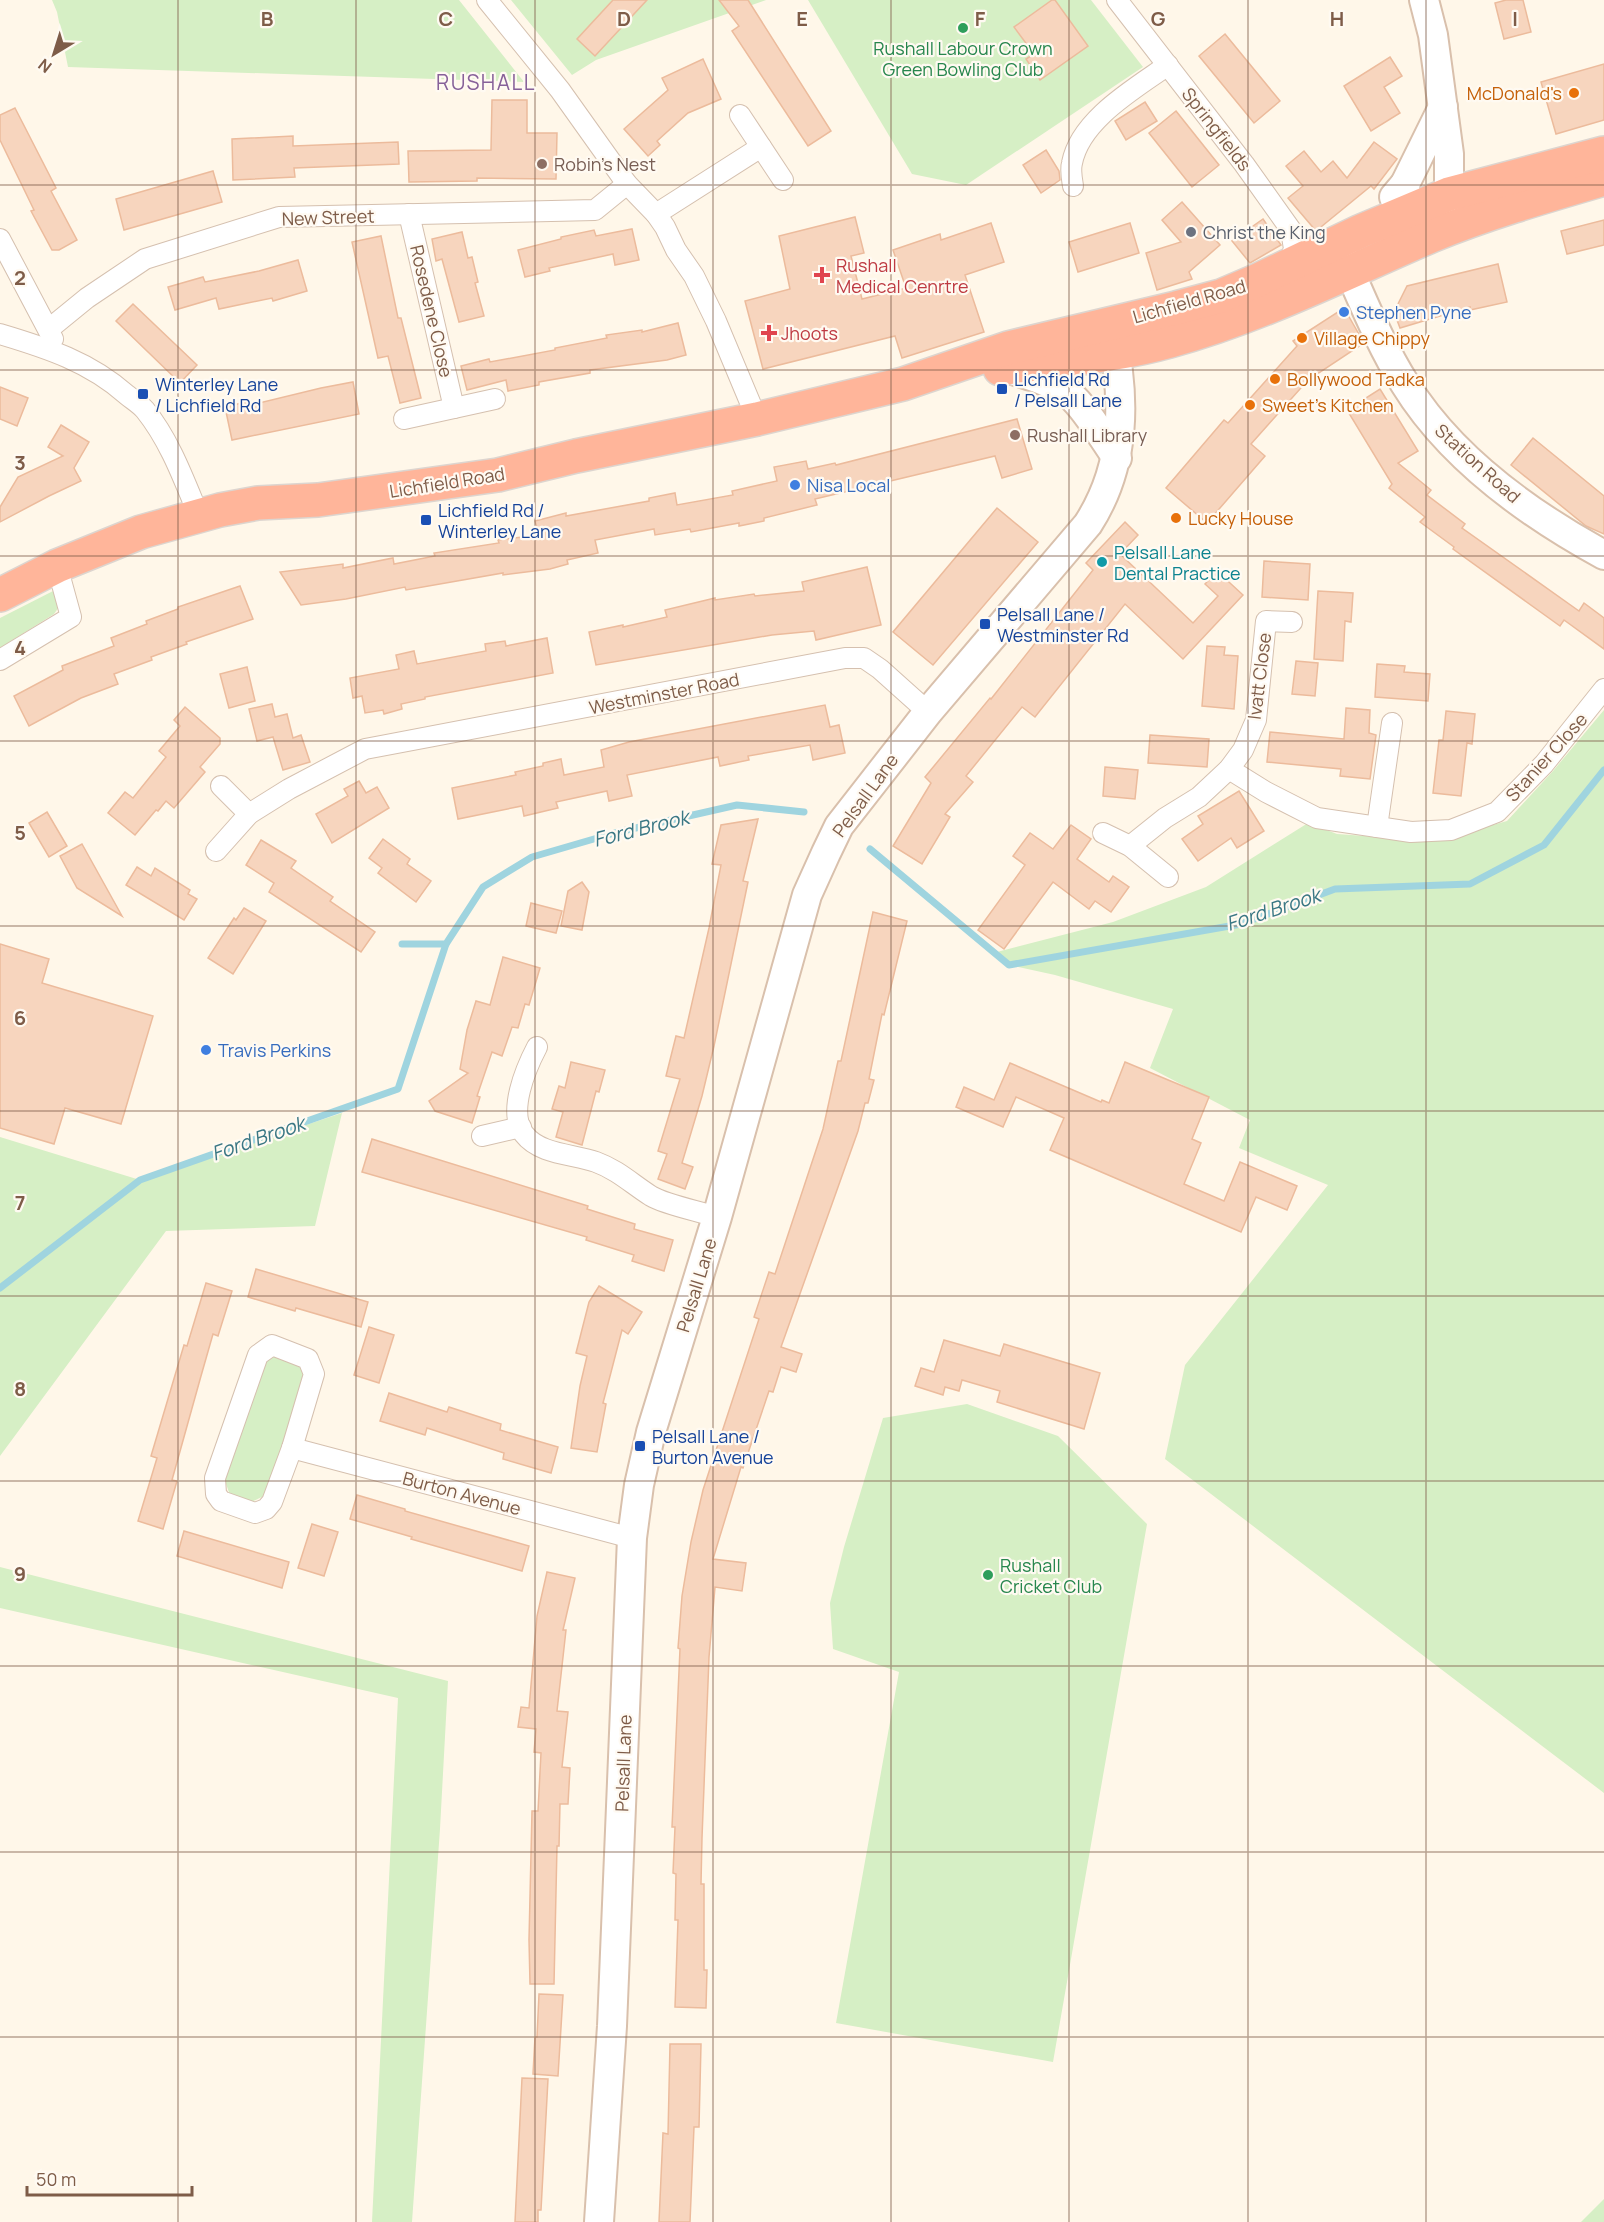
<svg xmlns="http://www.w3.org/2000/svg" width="1604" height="2222" font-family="Manrope,sans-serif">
  <rect width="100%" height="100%" fill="#fff7e9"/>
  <g fill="#d6efc5">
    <path d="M52,0h407l65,82 -456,-15 -11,-55z"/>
    <path d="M511,0h255l-170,60 -24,15z"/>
    <path d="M808,0h283l52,67 -177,118 -54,-11z"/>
    <path d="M59,588l4,13 -9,13 -54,34v-30z"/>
    <path d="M1604,710v1083l-439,-334 20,-94 143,-180 -89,-37 11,-28 -100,-52 23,-59 -118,-34 -46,-10 -12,-13 116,-30 93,-35 102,-64 29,11 98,7 72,-20 46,-50z"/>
    <path d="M342,1113l-27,113 -149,5 -166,225v-319l140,43z"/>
    <path d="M273,1353l29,13 1,9 -35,119 -19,9 -19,-8 -5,-14 40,-123z"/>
    <path d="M967,1404l91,32 89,88 -94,538 -217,-39 63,-351 -66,-23 -3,-46 14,-56 39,-129z"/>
    <path d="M0,1567l448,114 -8,148 -28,393h-40l26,-524 -398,-90z"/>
    <path d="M1604,2199v23h-23z"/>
  </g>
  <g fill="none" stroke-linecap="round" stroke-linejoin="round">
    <g stroke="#9fd4df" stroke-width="7">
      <path d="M870,849l139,116 232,-41 94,-35 135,-5 74,-39 60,-75"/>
      <path d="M402,944h44l37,-57 49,-30 86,-25 119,-27 67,7"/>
      <path d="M0,1288l140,-108 258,-91 48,-145"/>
    </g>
  </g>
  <g fill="#f7d5be" stroke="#ecbb9c" stroke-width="1.5">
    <path d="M613,0h34l-52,56 -18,-17z"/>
    <path d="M719,0h29l83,131 -23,15 -76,-115 7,-5z"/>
    <path d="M1052,0h3l33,46 -48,34 -14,-21 8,-5 -20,-27z"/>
    <path d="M1506,0h17l8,32 -27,7 -9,-36z"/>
    <path d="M1225,34l55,67 -26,22 -55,-67z"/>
    <path d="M1390,57l12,19 -18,11 16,26 -29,18 -27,-45z"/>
    <path d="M703,59l18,40 -33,14 -31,28 3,4 -12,11 -24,-27 44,-39 -6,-12z"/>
    <path d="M1604,64v56l-48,14 -15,-52z"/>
    <path d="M492,100h35v33h30l-1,46 -79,-1v3l-68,1 -1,-31 83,-1z"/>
    <path d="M1145,102l12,19 -31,19 -11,-19z"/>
    <path d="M15,108l41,80 -5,3 26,49 -18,10h-7l-21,-39 3,-1 -34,-70v-25z"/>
    <path d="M1176,111l43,54 -27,22 -43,-54z"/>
    <path d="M293,136v10l105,-4 1,22 -105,4 1,9 -62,3 -1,-41z"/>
    <path d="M1374,142l23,17 -23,30 -3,-3 -55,45 -28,-33 15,-12 -17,-20 18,-15 17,21 12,-11 14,17z"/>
    <path d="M1046,150l13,21 1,9 -19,13 -18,-28z"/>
    <path d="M213,171l9,31 -98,28 -8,-31z"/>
    <path d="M1182,202l38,43 -31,27 3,7 -35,11 -11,-37 35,-11 -19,-22z"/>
    <path d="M855,217l9,36 -13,3 11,43 44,-11 -13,-38 47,-16 1,6 50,-17 13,39 -39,13 19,57 -82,26 -7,-22 -132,33 -18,-68 45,-12 -11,-53z"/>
    <path d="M1263,219l18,26 -31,18 -18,-22z"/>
    <path d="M1604,220v25l-37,9 -6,-23z"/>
    <path d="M1130,223l9,30 -61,19 -9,-30z"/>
    <path d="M632,229l7,31 -24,5 -2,-11 -64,14 1,3 -25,6 -7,-27 43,-11v-2l33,-7 2,6z"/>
    <path d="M462,232l6,26 4,-1 6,25 -3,1 9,33 -25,6 -17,-63 -6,2 -4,-22z"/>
    <path d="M381,236l17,82h3l20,80 -21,5 -12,-47 -10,2 -26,-116z"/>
    <path d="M298,260l9,31 -34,10 -1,-3 -53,11 -3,-11 -41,12 -7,-23 35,-10 2,5 54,-11z"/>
    <path d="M1498,264l9,38 -37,8v-3l-70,21 -6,-16 13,-26z"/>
    <path d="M133,304l64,61 -17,18 -64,-62z"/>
    <path d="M1344,308l20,35 -56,37 -57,64 14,12 -58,67 -41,-35 58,-68 4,3 69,-77 -4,-5z"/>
    <path d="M678,323l8,32 -19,5 -77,10v3l-51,9v3l-31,6 -2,-11 -39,10 -6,-24 28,-7 1,3 65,-12v-2l52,-10 -1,-3 36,-5v2z"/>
    <path d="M353,382l6,32 -127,26 -7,-33 21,-5 1,4 74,-18z"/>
    <path d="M0,387l28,11 -11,28 -17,-7z"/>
    <path d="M1380,389l38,62 -20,12 33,27 -4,5 38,29 -3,4 117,83 5,-8 20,15v31l-40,-29 -4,6 -107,-77 1,-2 -34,-25 5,-5 -36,-29 3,-4 -45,-74z"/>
    <path d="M1017,419l15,50 -30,9 -7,-22 -180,43 2,6 -53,13v3l-25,5v-3l-48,9 -1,-3 -35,6 -1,-6 -59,11 3,13 -31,7 1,4 -18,5 -47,6v-2l-97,17 -1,-3 -59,12 -45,6 -21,-33 63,-8v4l50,-10 1,6 41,-8 -1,-3 65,-10 -1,-3 41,-5 -4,-14 31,-8v3l83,-15v-3l26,-5 2,12 56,-10 -1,-4 45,-10 -3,-14 32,-6 2,8 27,-6 1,2z"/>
    <path d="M61,425l28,17 -15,26 7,13 -32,15 -49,26v-15l18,-30 45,-21 -15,-9z"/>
    <path d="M1533,438l71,58v38l-18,-8 -75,-61z"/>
    <path d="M997,508l41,34 -105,123 -40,-33z"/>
    <path d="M1125,522l13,13 -18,19 73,69 25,-27 -13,-12 12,-13 26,24 -60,64 -58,-55 -90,113 -13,-10 -56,69 7,6 -28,32 5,3 -28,47 -29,-18 38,-63 -6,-6 65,-79 1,1 102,-129 -7,-7z"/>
    <path d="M1264,561l46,3 -2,36 -46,-3z"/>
    <path d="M867,567l14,58 -65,15 -2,-9 -42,4 -176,30 -7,-33 34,-7v2l44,-10 -2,-7 50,-12v2l39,-6 1,2 49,-5 -2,-9z"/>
    <path d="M240,586l13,33 -67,23 1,2 -36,13 1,3 -38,14 4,10 -37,14 -52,28 -15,-30 49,-26 -1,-4 52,-20 -3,-8 36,-14 -1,-3 32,-12v-2z"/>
    <path d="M1318,591l35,2 -2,29 -6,-1 -2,40 -29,-2z"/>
    <path d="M547,638l6,35 -128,24v2l-24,5 1,5 -18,5 -1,-4 -18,3 -3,-17 -9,2 -3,-20 49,-9 -3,-14 18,-4 3,13 69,-13 -1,-7 20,-3 1,5z"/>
    <path d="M1207,646l18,1 -1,8 14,1 -4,53 -32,-3z"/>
    <path d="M1296,661l22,2 -3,33 -23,-2z"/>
    <path d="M1377,664l28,2 -1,6 26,2 -2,27 -53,-4z"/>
    <path d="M247,667l8,34 -26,7 -9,-34z"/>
    <path d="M272,704l3,13 12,-3 6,24 8,-3 9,27 -27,8 -10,-33 -16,4 -8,-32z"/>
    <path d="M825,705l5,22 9,-2 6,28 -32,7 -3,-15 -62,11 1,4 -29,6 -2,-9 -91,18 5,21 -23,5 -2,-10 -51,11 2,6 -34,8 -2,-10 -64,13 -6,-31 64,-13 -1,-3 28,-6v-3l18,-4 3,16 40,-8 -3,-17 28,-8z"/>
    <path d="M185,707l35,31v6l-20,23 5,5 -31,36 -8,-7 -8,10 -2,-1 -21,25 -27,-22 17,-21 8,6 33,-41 -7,-6 21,-25 -6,-6z"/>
    <path d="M1346,708l24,2 -1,23 7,2 -6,44 -30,-3 1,-7 -74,-7 3,-30 74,7z"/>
    <path d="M1446,711l29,3 -3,30 -5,-1 -6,53 -28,-3 6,-53h4z"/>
    <path d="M1150,735l59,4 -2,28 -59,-4z"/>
    <path d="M1105,767l33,3 -3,29 -32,-3z"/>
    <path d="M359,781l7,12 11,-6 12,21 -57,35 -16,-29 32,-18 -4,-7z"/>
    <path d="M1239,791l25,40 -27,17 -6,-10 -33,23 -16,-22 21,-15 -5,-8z"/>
    <path d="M47,812l20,34 -18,11 -20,-34z"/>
    <path d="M758,819l-15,62 5,1 -34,164 -12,50 -20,67 11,4 -8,22 -27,-10 9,-25 -9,-3 22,-72 -14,-3 10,-40 8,2 25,-110 12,-63 -9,-1 9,-39z"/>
    <path d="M1071,825l20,14 -14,20 32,23 4,-6 16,11 -18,25 -16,-11 -6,8 -36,-27 -49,67 -26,-19 47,-65 -12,-9 17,-23 23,16z"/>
    <path d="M383,839l27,20 -3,5 24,17 -15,21 -38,-29 4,-5 -13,-10z"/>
    <path d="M261,840l35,21 -5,7 42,29 -3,4 45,31 -14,20 -92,-60 5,-9 -28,-18z"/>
    <path d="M82,844l40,72 -45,-28 -17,-32z"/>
    <path d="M137,867l14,9 4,-8 35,22 -2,4 9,5 -13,21 -58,-35z"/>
    <path d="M582,882l7,10 -7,38 -21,-4 7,-35z"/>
    <path d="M531,903l31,8 -6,22 -30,-7z"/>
    <path d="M244,908l22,13 -33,53 -25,-16 26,-40 2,2z"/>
    <path d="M873,912l34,9 -23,94 -2,-1 -13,65 5,1 -6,23h-3l-7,28 -77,216 21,7 -6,18 -15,-5 -8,25 -4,-1 -26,77 -2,-1 -28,92 33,4 -4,28 -27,-4 -6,70 -7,181 -1,46h3v86h3l-1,38 -31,-1 3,-87h-3l1,-46 -3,-1 2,-46h-3l8,-178 -2,-1 4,-52 9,-54 12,-52 56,-171 -5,-2 15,-45 6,2 48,-145 15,-68h3z"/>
    <path d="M0,944l49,15 -7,24 111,33 -32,108 -56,-16 -11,36 -54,-16z"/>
    <path d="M503,957l37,11 -11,37 -4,-1 -7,24 -6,-1 -10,29 -10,-4 -15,44 3,1 -8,26 -37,-12 -6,-10 39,-28 -8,-4 7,-39 9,-29 14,4z"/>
    <path d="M571,1062l34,8 -6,22 -3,-1 -14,54 -26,-8 7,-25 -11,-3 7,-23 6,2z"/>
    <path d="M1125,1062l84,35 -17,42 9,4 -17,41 40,17 16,-39 57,24 -10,24 -31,-13 -15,35 -191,-82 14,-32 -48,-21 -13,30 -47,-20 8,-20 30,13 16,-37 91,39 1,-2 7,3z"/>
    <path d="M372,1139l216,67 -1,3 48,15 -1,5 39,11 -9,31 -32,-10 2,-6 -48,-15 1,-3 -225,-65z"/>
    <path d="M256,1269l112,33 -7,25 -65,-19 -1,3 -47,-14z"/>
    <path d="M206,1283l26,8 -14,45 -5,-2 -12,42 -29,104 5,1 -14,48 -25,-8 19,-63 -6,-2 33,-111 3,1z"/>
    <path d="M599,1286l43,26 -14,22 -6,-4 -19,73 3,1 -9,48 -26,-4 9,-62 7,-30 -11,-3 13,-51z"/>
    <path d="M369,1327l25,8 -15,48 -25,-8z"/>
    <path d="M944,1340l56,16 4,-12 96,29 -16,56 -87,-27 3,-11 -38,-11 -3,11 -14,-4 -2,8 -28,-9 6,-18 13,4z"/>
    <path d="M389,1393l58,19 2,-5 52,17 -1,6 58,17 -7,26 -48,-14 1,-6 -77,-25 -2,7 -45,-14z"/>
    <path d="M357,1495l48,14v2l124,35 -7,25 -111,-32 1,-2 -62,-18z"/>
    <path d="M312,1524l26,8 -14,44 -26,-8z"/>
    <path d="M184,1531l105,31 -7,26 -105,-32z"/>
    <path d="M547,1572l28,6 -12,52h3l-9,81 11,1 -6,55 8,1 -2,36h-8l-1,42h-2l-3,138h-24l-1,-44 3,-129h6l3,-58 -7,-1 2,-23 -18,-2 3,-20 8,1 8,-92z"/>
    <path d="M539,1994l24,1 -5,81 -25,-2 2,-37h2z"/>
    <path d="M670,2044h31l-2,83h-5l-4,95h-31l4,-89 5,1z"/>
    <path d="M522,2078l26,1 -7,131h-3v12h-23z"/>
  </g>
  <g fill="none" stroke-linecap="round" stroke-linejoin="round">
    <defs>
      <g id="street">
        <path d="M487,0l73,90 67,94 29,30 9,13 11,23 18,26 22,45 41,98"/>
        <path d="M1117,0l127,164 47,66 3,19 -7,18"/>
        <path d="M740,115l43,65"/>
        <path d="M1073,186c-1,-7 -3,-16 -1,-23 8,-43 62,-74 96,-98"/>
        <path d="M409,214l45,194"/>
        <path d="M656,214l105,-67"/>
        <path d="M0,239l53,100"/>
        <path d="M49,329l38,-31 58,-39 134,-42 316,-7 32,-26"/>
        <path d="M0,334c47,14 90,28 127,61 6,5 13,9 18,15 25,31 39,70 54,106"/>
        <path d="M404,419l91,-20"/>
        <path d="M0,660l71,-43 -14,-51"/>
        <path d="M1229,769l37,23 51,26 94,14 40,-2 46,-18 47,-48 60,-75"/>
        <path d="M221,786l28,28"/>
        <path d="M1377,827l15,-104"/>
        <path d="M1103,833l27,13 38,31"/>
        <path d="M1130,846l35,-28 34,-21 30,-28 14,-19 13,-30 10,-99 26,1"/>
        <path d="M216,851l33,-37 40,-25 76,-40 16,-3 464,-88h19l16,11 48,43"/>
        <path d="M537,1047c-11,21 -30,65 -13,87 16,21 50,20 72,28 22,8 36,22 55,34 15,9 48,15 66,21"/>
        <path d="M482,1136l39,-9"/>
        <path d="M272,1345l36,14 6,15 -22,74 -20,54 -6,7 -11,4 -34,-12 -5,-7 -1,-16 43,-123z"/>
        <path d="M292,1448l340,90"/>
      </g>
      <g id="secondary">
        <path d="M1405,184c0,28 6,36 28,52l16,-42v-40l-16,-119 -9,-35"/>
        <path d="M1394,197l11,-13 38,-77"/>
        <path d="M1341,252c20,44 38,91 64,132 45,73 124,130 199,171"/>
        <path d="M1006,368c22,7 45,13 64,27 15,12 35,46 47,63"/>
        <path d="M599,2222l13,-196 20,-488 7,-53 12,-53 66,-215 90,-322 19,-42 13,-27 89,-114 160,-188c38,-59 38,-126 23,-193"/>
      </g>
      <g id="highway">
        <path d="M1000,369c58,-9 113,-12 170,-28 91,-25 175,-68 261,-105 56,-23 115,-40 173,-57"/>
        <path d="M0,595l57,-29 84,-34 79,-22 38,-7 60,-3 180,-25 78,-19 181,-37 146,-35 105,-36 168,-40 45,-12 35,-15 105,-50 88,-37 155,-41"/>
      </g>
    </defs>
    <use href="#street" stroke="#d5c0af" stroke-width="22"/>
    <use href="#secondary" stroke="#d9c0ac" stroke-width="32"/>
    <use href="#highway" stroke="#ddd5cf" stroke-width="36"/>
    <use href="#street" stroke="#fff" stroke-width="20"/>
    <use href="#secondary" stroke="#fff" stroke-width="28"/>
    <use href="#highway" stroke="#ffb59a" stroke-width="33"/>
  </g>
  <path fill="none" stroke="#7e5c48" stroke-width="1.5" stroke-opacity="0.55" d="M178,0v2222M356,0v2222M535,0v2222M713,0v2222M891,0v2222M1069,0v2222M1248,0v2222M1426,0v2222M0,185h1604M0,370h1604M0,556h1604M0,741h1604M0,926h1604M0,1111h1604M0,1296h1604M0,1481h1604M0,1666h1604M0,1852h1604M0,2037h1604"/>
  <g fill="#2e9e5b" stroke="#fffaf2" stroke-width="2">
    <circle cx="963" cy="28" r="6"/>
    <circle cx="988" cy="1575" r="6"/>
  </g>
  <g fill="#e8710a" stroke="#fffaf2" stroke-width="2">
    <circle cx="1574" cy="93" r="6"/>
    <circle cx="1302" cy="338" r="6"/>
    <circle cx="1275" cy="379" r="6"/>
    <circle cx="1250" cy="405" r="6"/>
    <circle cx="1176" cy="518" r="6"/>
  </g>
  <g fill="#8d6e63" stroke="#fffaf2" stroke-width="2">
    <circle cx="542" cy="164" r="6"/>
    <circle cx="1015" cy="435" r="6"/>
  </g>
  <circle fill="#6b7280" stroke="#fffaf2" stroke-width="2" cx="1191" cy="232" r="6"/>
  <g fill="#e0444e" stroke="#fffaf2" stroke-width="2">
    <path d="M819 266h6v6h6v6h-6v6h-6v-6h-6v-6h6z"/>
    <path d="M766 324h6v6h6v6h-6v6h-6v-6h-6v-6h6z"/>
  </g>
  <g fill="#3f7fe0" stroke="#fffaf2" stroke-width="2">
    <circle cx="1344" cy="312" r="6"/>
    <circle cx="795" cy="485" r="6"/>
    <circle cx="206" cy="1050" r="6"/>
  </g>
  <g fill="#1a4fb4" stroke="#fffaf2" stroke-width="2">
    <rect x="996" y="383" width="12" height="12" rx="3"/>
    <rect x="137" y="388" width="12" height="12" rx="3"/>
    <rect x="420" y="514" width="12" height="12" rx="3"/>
    <rect x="979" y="618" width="12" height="12" rx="3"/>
    <rect x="634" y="1440" width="12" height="12" rx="3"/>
  </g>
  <circle fill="#0f9aa8" stroke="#fffaf2" stroke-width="2" cx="1102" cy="562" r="6"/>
  <g text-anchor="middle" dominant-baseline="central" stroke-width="4.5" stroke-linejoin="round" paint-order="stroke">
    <g font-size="18" fill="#27864d" stroke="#fffaf2">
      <text x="963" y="48">Rushall Labour Crown<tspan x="963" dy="21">Green Bowling Club</tspan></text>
      <text x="1000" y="1565" text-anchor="start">Rushall<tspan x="1000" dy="21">Cricket Club</tspan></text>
    </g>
    <g font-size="18" fill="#c56008" stroke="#fffaf2" text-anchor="start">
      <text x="1562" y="93" text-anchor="end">McDonald's</text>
      <text x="1314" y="338">Village Chippy</text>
      <text x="1287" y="379">Bollywood Tadka</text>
      <text x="1262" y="405">Sweet's Kitchen</text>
      <text x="1188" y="518">Lucky House</text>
    </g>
    <g font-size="18" fill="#7e5c48" stroke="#fffaf2">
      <text transform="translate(1217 129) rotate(52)">Springfields</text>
      <text transform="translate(328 217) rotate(-2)">New Street</text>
      <text transform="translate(1189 301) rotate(-16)">Lichfield Road</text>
      <text transform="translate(432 311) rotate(77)">Rosedene Close</text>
      <text transform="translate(1478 463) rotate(42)">Station Road</text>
      <text transform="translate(447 482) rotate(-9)">Lichfield Road</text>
      <text transform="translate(1259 676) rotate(-83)">Ivatt Close</text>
      <text transform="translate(664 693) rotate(-11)">Westminster Road</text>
      <text transform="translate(1546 757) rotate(-48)">Stanier Close</text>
      <text transform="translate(865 795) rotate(-54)">Pelsall Lane</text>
      <text transform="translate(696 1285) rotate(-73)">Pelsall Lane</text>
      <text transform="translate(462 1493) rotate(15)">Burton Avenue</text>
      <text transform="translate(623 1763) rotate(-88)">Pelsall Lane</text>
    </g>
    <g font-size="18" fill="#785e54" stroke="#fffaf2" text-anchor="start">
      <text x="554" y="164">Robin's Nest</text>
      <text x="1027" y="435">Rushall Library</text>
    </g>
    <g font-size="18" fill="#5b616d" stroke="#fffaf2" text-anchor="start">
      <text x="1203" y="232">Christ the King</text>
    </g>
    <g font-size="18" fill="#be3a42" stroke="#fffaf2" text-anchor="start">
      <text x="836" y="265">Rushall<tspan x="836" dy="21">Medical Cenrtre</tspan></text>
      <text x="781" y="333">Jhoots</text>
    </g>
    <g font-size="18" fill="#366cbe" stroke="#fffaf2" text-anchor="start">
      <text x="1356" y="312">Stephen Pyne</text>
      <text x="807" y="485">Nisa Local</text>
      <text x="218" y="1050">Travis Perkins</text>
    </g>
    <g font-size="18" fill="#164399" stroke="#fffaf2" text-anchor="start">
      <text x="1014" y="379">Lichfield Rd<tspan x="1014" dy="21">/ Pelsall Lane</tspan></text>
      <text x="155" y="384">Winterley Lane<tspan x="155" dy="21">/ Lichfield Rd</tspan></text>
      <text x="438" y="510">Lichfield Rd /<tspan x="438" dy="21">Winterley Lane</tspan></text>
      <text x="997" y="614">Pelsall Lane /<tspan x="997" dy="21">Westminster Rd</tspan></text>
      <text x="652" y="1436">Pelsall Lane /<tspan x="652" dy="21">Burton Avenue</tspan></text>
    </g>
    <g font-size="18" fill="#0d838f" stroke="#fffaf2" text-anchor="start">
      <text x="1114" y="552">Pelsall Lane<tspan x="1114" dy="21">Dental Practice</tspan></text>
    </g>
    <g font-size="20" font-style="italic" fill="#3a7784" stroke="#fffaf2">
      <text transform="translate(641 828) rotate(-14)">Ford Brook</text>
      <text transform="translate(1273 909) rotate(-18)">Ford Brook</text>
      <text transform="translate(258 1138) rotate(-19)">Ford Brook</text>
    </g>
    <g font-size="21" letter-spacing="1.5" fill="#876199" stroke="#fffaf2">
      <text x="486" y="82">RUSHALL</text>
    </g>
  </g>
  <g font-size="20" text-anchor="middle" font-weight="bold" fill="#7e5c48" stroke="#fffaf2" stroke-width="4.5" stroke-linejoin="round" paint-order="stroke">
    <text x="267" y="26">B</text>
    <text x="446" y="26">C</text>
    <text x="624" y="26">D</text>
    <text x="802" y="26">E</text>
    <text x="980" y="26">F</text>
    <text x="1158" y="26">G</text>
    <text x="1337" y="26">H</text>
    <text x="1515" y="26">I</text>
    <text x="20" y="285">2</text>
    <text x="20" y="470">3</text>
    <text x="20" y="655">4</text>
    <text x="20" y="840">5</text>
    <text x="20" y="1025">6</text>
    <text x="20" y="1210">7</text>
    <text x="20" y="1396">8</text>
    <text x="20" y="1581">9</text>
  </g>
  <g transform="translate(54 54) rotate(218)" stroke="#fffaf2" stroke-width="4.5" paint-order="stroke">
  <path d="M0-4.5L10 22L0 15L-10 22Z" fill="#7e5c48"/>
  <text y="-9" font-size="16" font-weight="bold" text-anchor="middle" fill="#7e5c48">N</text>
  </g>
  <path d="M27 2186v9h165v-9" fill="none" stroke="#7e5c48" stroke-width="3"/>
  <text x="36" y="2186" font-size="18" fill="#7e5c48" stroke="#fffaf2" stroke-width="4.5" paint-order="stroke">50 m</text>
</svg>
